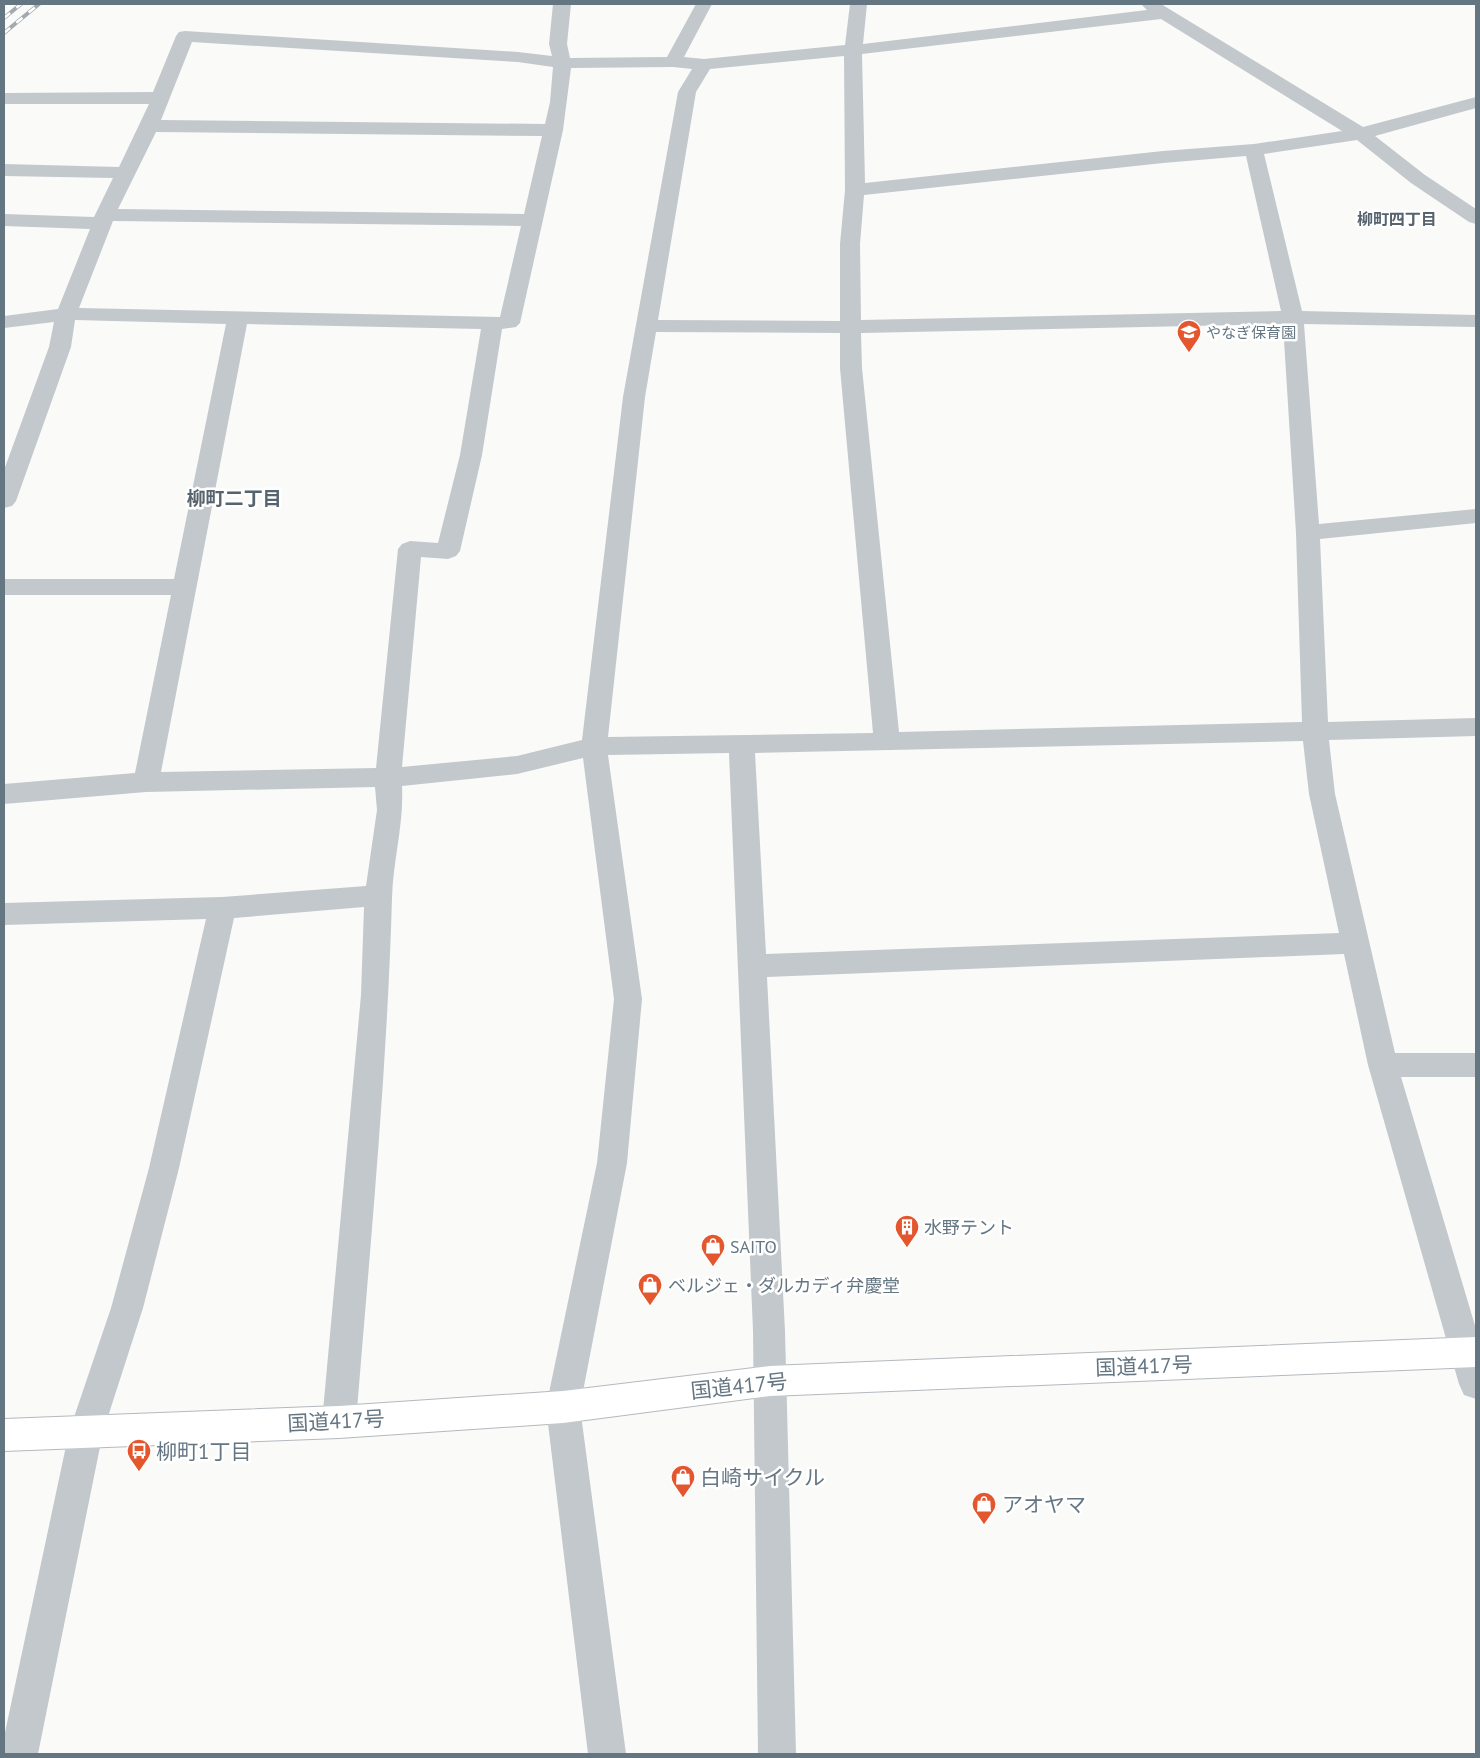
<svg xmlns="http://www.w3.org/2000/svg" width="1480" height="1758" font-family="'PT Sans','Noto Sans JP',sans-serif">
  <rect width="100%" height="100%" fill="#fafaf8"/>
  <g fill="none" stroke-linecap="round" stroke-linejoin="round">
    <defs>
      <path id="highway" d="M1476,1337v30l-706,29 -207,27 -224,15 -335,13v-32l335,-13 224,-15 207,-25z"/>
    </defs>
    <use href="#highway" stroke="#b4b9bd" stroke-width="2"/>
    <path fill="#c3c8cc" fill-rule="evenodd" d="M553,4h18l-4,40 3,14 97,-1 29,-53h16l-28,53 20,2 141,-14 5,-41h17l-4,40 284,-34 -6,-6h20l202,123 113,-30v11l-101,28 50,39 51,34v15l-7,-2 -58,-39 -54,-43 -93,14 38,157 174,4v12l-172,-3 15,200 157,-15v14l-156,16 8,183 148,-4v18l-147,4 6,54 60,259h81v24h-75l75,252v70l-12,-4 -5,-11 -91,-319 -24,-111 -577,23 18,354 11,423h-38l-5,-423 -24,-578 -121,2 34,244 -15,164 -47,244 46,347h-38l-42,-347 51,-244 17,-164 -31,-241 -66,16 -115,12c2,38 -9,74 -10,112 -5,175 -22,350 -36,524l-5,11 -12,5 -12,-5 -5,-11 39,-427 3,-88 -130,11 -55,250 -36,140 -40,124 -65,322h-34v-17l65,-305 42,-124 38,-140 57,-249 -202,6v-22l218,-6 144,-11 11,-76 -2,-23 -229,5 -142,12v-20l131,-11 36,-178h-167v-16h170l52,-255 -151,-4 -4,27 -55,154 -4,5 -8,2v-38l45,-123 5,-25 -50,6v-12l54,-7 32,-80 -86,-3v-12l90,3 19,-39 -109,-2v-12l115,3 30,-63h-145v-11l149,-1 23,-56 3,-4 6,-1 333,21 34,4 -3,-12zM1161,19l181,112 -88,13 -91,7 -298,32 -3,-129zM192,42l326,20 35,5 -3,35 -5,22 -384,-4zM844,56l1,134 -5,54v77l-182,-1 38,-228 14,-23zM673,67l19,2 -14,23 -55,305 -41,343 -65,16 -115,11 19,-210 27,2 8,-3 4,-5 22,-96 20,-126 14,-2 4,-4 43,-193 8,-62zM156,132l386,4 -18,78 -406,-5zM1246,156l35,155 -420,9 -1,-76 4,-49 299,-32zM113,221l408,5 -21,91 -421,-9zM247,324l234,5 -21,126 -22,88 -28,-2 -8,3 -4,5 -22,219 -215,4zM1283,324l13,209 6,189 -403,10 -37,-364 -1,-35zM656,332l184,1v35l33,365 -265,4 37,-340zM1303,741l6,53 30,139 -573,21 -11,-201z"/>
    <use href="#highway" fill="#fff" fill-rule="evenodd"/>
    <defs>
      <g id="rail">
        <path d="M4,18l17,-14"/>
        <path d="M4,33l35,-29"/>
      </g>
    </defs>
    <use href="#rail" stroke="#a2aab0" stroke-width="4"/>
    <use href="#rail" stroke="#fff" stroke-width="2.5" stroke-dasharray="8" stroke-linecap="butt"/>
  </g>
  <defs>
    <symbol id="school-pin" viewBox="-11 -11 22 30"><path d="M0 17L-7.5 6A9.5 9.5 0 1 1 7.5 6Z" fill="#e4572e" stroke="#fff"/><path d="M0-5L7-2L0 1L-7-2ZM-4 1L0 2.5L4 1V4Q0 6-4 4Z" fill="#fff"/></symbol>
    <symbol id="building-pin" viewBox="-11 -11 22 30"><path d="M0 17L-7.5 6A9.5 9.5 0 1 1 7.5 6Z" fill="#e4572e" stroke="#fff"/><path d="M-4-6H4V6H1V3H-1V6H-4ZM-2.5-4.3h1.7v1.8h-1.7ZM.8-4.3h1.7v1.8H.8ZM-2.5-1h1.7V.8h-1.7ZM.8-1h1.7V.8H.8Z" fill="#fff"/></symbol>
    <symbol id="shop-pin" viewBox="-11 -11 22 30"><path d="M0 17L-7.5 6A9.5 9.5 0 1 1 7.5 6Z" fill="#e4572e" stroke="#fff"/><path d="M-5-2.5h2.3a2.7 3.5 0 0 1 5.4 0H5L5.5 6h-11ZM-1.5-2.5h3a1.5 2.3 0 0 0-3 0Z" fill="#fff"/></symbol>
    <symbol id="bus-pin" viewBox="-11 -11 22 30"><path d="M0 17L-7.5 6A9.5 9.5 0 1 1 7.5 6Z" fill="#e4572e" stroke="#fff"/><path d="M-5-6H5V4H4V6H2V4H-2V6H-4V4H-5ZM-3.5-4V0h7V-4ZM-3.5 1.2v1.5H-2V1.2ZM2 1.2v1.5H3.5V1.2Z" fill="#fff"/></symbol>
  </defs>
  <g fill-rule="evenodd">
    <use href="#school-pin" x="1175" y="318" width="28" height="38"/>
    <use href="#building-pin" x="893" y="1213" width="28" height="38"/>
    <use href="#shop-pin" x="699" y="1232" width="28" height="38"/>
    <use href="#shop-pin" x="636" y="1271" width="28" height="38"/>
    <use href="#bus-pin" x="125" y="1437" width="28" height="38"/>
    <use href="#shop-pin" x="669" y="1463" width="28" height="38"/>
    <use href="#shop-pin" x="970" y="1490" width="28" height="38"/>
  </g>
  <g text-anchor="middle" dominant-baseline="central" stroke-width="5" stroke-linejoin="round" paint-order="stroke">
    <g font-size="15" fill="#657683" stroke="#fff" text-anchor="start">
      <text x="1206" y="332">やなぎ保育園</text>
    </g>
    <g font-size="16" font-weight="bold" fill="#57646e" stroke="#fff">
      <text x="1397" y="219">柳町四丁目</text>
    </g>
    <g font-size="18" fill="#657683" stroke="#fff" text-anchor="start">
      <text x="924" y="1227">水野テント</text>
      <text x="730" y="1246">SAITO</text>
      <text x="668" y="1285">ベルジェ・ダルカディ弁慶堂</text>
    </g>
    <g font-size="19" font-weight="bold" fill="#57646e" stroke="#fff">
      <text x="234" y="498">柳町二丁目</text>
    </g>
    <g font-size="21" fill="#657683" stroke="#fff">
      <text transform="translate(1144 1366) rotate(-2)">国道417号</text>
      <text transform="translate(739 1386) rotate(-6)">国道417号</text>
      <text transform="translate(336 1421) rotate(-3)">国道417号</text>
    </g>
    <g font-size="21" fill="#657683" stroke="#fff" text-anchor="start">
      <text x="156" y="1451">柳町1丁目</text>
      <text x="700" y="1477">白崎サイクル</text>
      <text x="1002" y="1504">アオヤマ</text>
    </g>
  </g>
  <rect width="1480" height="1758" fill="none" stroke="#657683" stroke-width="10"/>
</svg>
